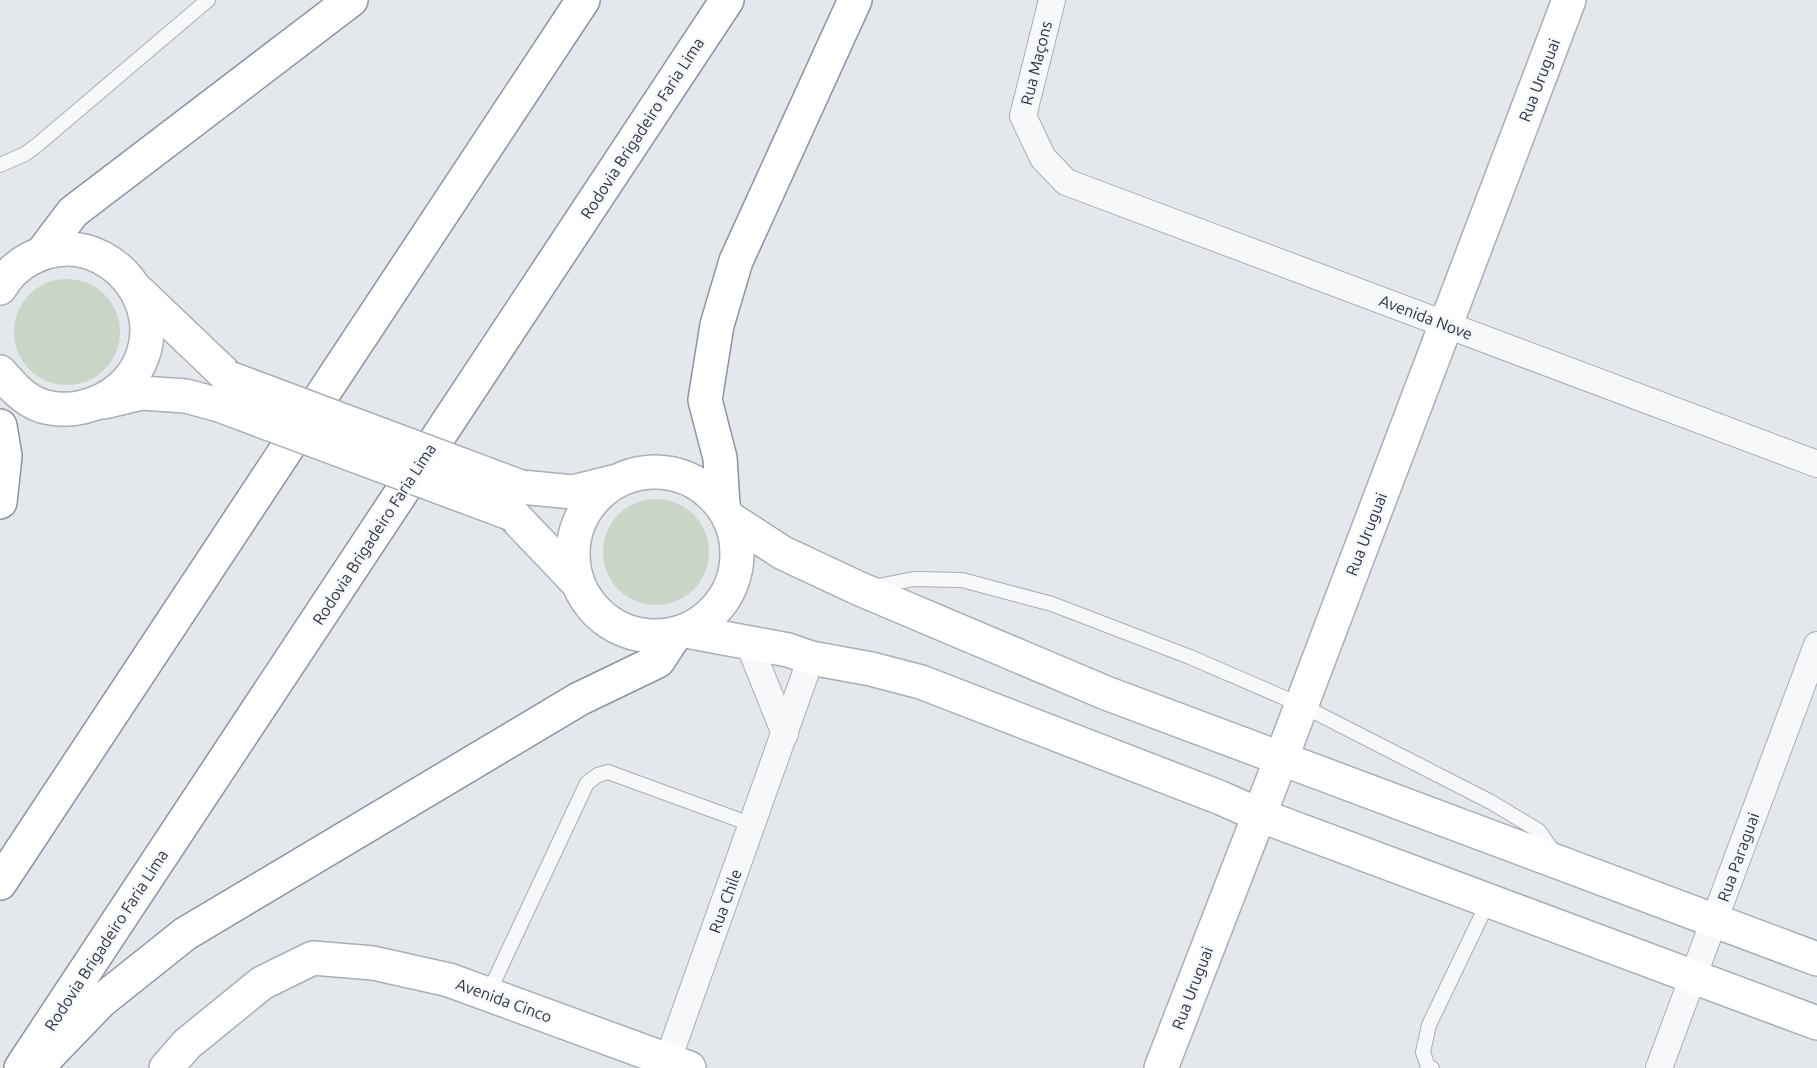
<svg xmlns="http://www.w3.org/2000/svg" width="1817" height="1068" font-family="Ubuntu,sans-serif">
  <rect width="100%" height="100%" fill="#e4e7ec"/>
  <g fill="#c9d6c5">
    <circle cx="67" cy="332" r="53"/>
    <circle cx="656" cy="552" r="53"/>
  </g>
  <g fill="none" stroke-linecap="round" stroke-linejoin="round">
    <defs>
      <g id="lane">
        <path d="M0,165l25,-11 11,-8 172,-146"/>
        <path d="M873,587l41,-8 48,1 90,24 138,53 111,48 190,97 48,29 16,23"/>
        <path d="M488,994l99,-211 11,-8 10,-3 145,53"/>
        <path d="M1432,1068l-4,-1 -5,-15 6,-27 60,-125"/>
      </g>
      <g id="street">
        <path d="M1052,0l-29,116 20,42 23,24 751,282"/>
        <path d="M749,644l36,90"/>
        <path d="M665,1068l146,-410"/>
        <path d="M1659,1068l158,-423"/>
      </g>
      <g id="secondary">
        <path d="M0,288c14,-25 41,-39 69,-39 22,0 45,13 59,30 39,48 15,114 -45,128 -12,3 -28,3 -41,-1 -18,-6 -30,-20 -42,-34"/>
        <path d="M139,292l90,86"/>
        <path d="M104,402l38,-9 44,3 33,9"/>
        <circle cx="655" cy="554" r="82"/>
        <path d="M521,487l52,5 40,-10"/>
        <path d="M512,514l65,68"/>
        <path d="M729,518l54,35 77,36 246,104 711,266"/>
        <path d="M686,631l102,19 23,8 60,11 50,13 300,116 38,17 558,208"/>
        <path d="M166,1068l21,-24 75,-61 51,-25 60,5 76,17 240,88"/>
        <path d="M1161,1068l120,-309 288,-759"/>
      </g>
      <g id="highway">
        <path d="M42,253l31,-41 278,-212"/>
        <path d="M0,426l5,30 -5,46"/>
        <path d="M723,504l-3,-46 -15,-58 12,-75 19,-64 119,-261"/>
        <path d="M0,883l583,-883"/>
        <path d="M46,1058l55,-57 84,-67 394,-235 79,-38 17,-26"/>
        <path d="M21,1068l706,-1068"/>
      </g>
    </defs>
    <use href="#lane" stroke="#a9aeb7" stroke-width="16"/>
    <use href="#street" stroke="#a9aeb7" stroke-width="28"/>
    <use href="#secondary" stroke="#a9aeb7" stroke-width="36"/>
    <use href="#highway" stroke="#8b94a3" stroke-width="36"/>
    <use href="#lane" stroke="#f7f8fa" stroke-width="14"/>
    <use href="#street" stroke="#f7f8fa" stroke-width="26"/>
    <use href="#secondary" stroke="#fff" stroke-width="33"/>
    <use href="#highway" stroke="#fff" stroke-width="33"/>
    <defs>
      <g id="secondary-bridge">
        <path d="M229,378l292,109"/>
        <path d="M219,405l293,109"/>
      </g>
    </defs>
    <use href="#secondary-bridge" stroke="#a9aeb7" stroke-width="36" stroke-linecap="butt"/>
    <use href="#secondary-bridge" stroke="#fff" stroke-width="33"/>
  </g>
  <g text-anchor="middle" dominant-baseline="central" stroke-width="4.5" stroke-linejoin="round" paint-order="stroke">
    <g font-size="16" fill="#2b3445" stroke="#f4f6f9">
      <text transform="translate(1036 63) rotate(-76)">Rua Maçons</text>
      <text transform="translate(1539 80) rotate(-69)">Rua Uruguai</text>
      <text transform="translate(642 128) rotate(-57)">Rodovia Brigadeiro Faria Lima</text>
      <text transform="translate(1426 317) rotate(21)">Avenida Nove</text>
      <text transform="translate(374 534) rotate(-57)">Rodovia Brigadeiro Faria Lima</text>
      <text transform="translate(1366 534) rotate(-69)">Rua Uruguai</text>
      <text transform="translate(1738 857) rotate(-70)">Rua Paraguai</text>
      <text transform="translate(725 901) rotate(-70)">Rua Chile</text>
      <text transform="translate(106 940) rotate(-57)">Rodovia Brigadeiro Faria Lima</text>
      <text transform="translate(1192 988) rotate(-69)">Rua Uruguai</text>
      <text transform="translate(504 1000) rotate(20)">Avenida Cinco</text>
    </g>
  </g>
</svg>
